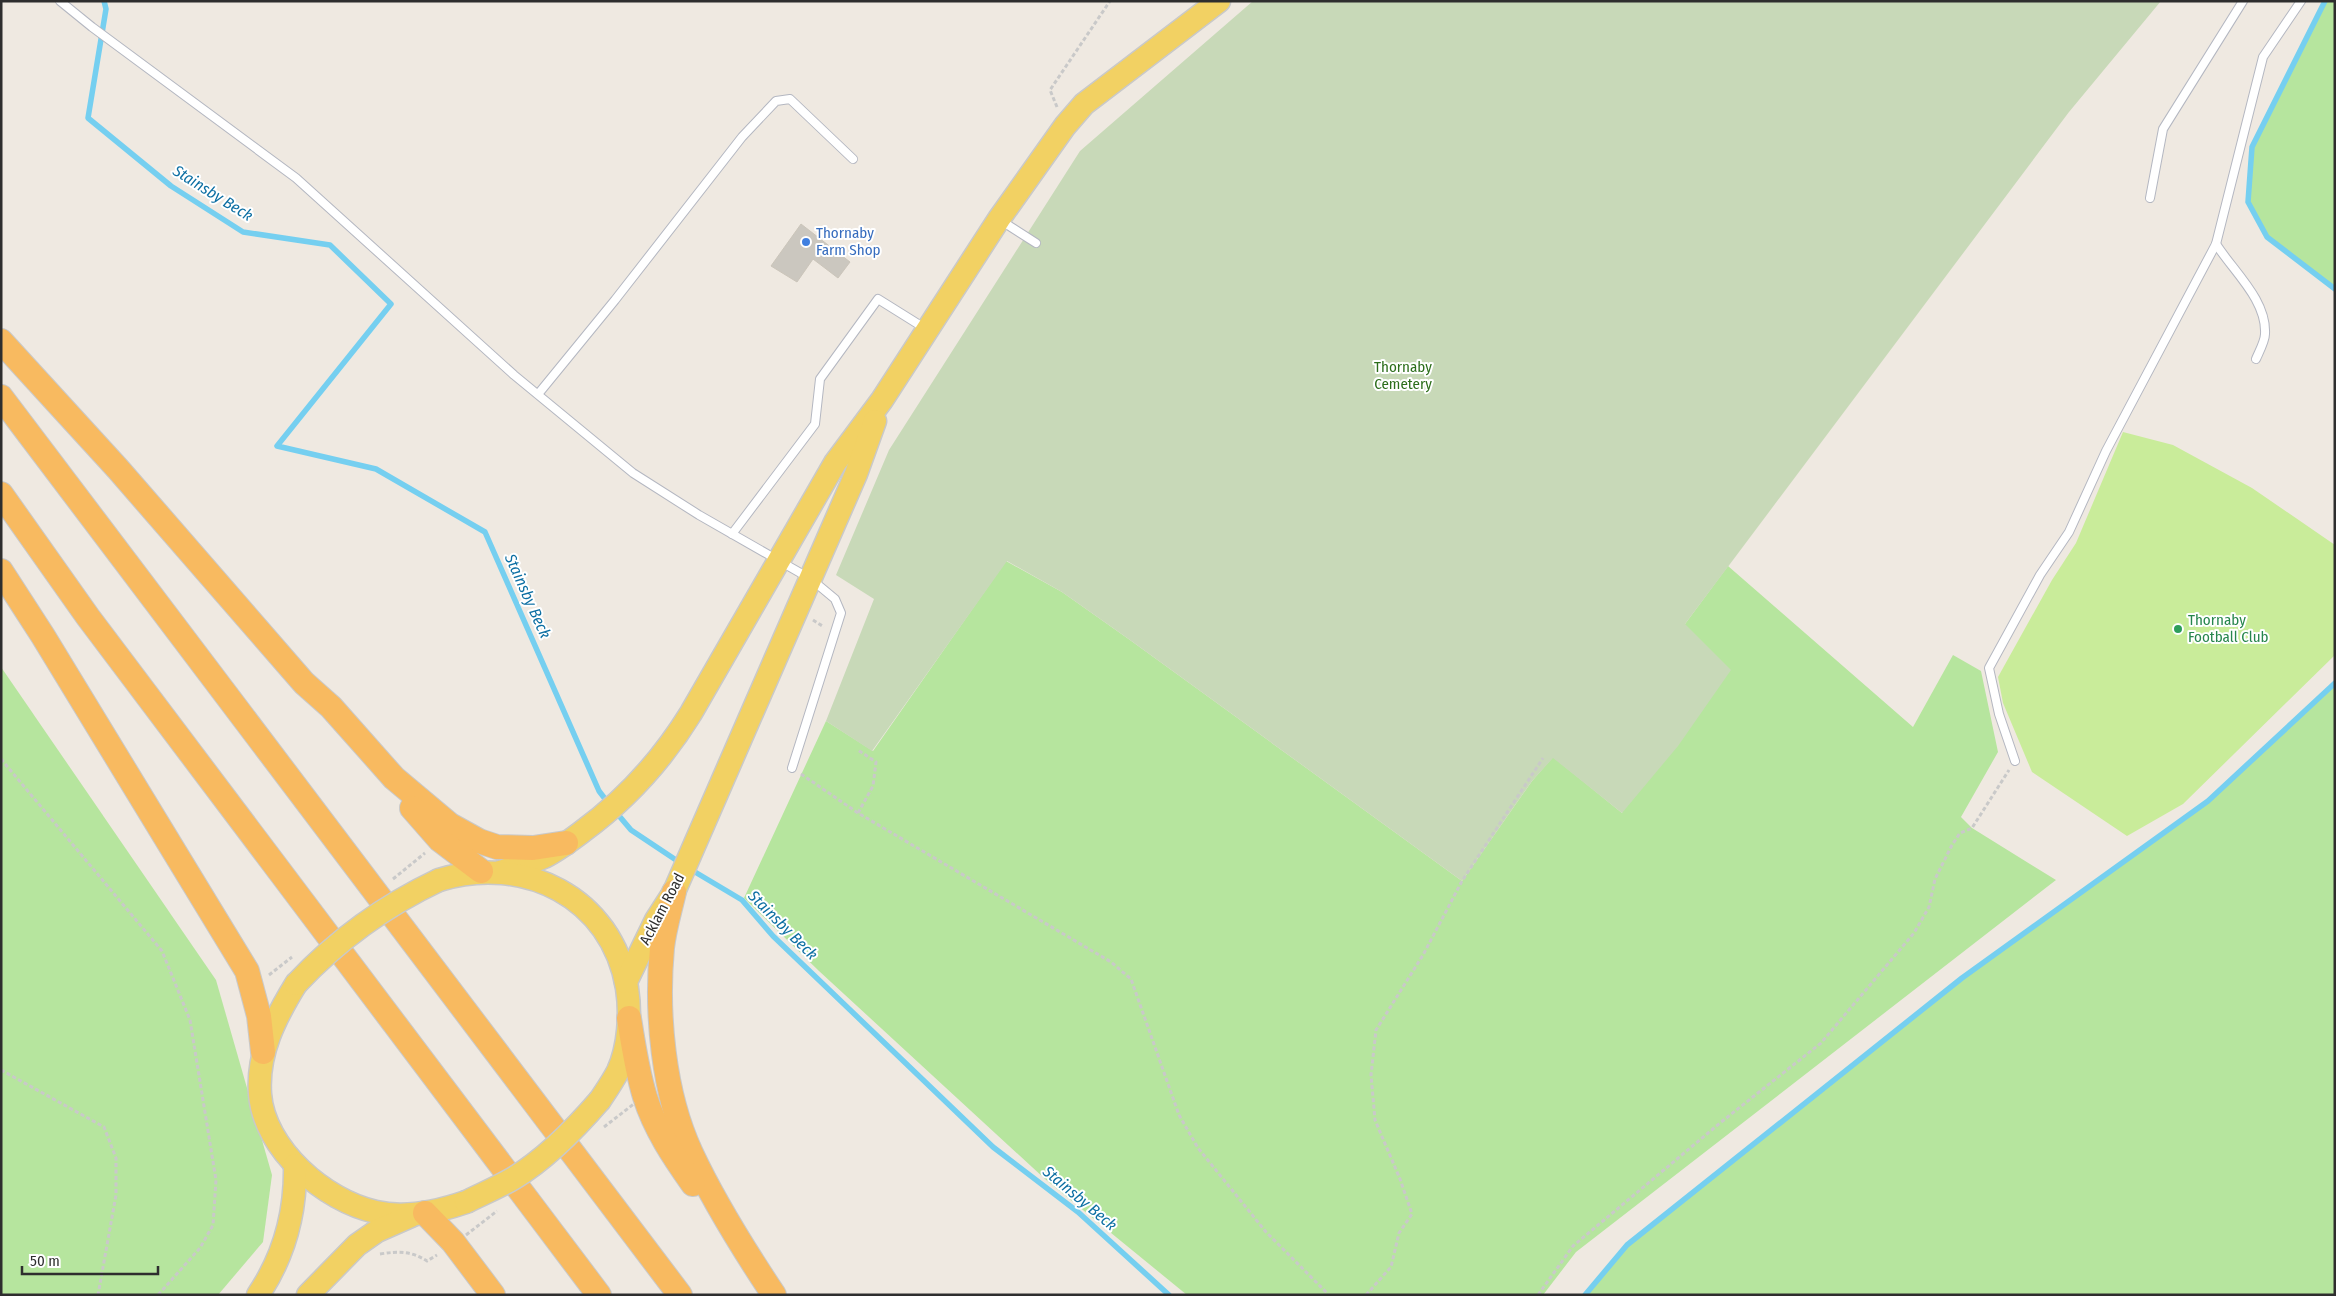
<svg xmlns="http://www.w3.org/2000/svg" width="2336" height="1296" font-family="'Fira Sans Condensed',sans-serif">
  <rect width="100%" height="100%" fill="#efe9e1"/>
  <g fill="#b6e59e">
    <path d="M2325,1h10v288l-68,-52 -19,-35 4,-55z"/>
    <path d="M1006,561l56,31 68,48 332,241 70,-100 21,-24 69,56 63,-189 43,-58 185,161 40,-72 28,16 17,81 -37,65 11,11 84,52 -480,372 -33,43h-356l-142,-116 -226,-208 -75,-73 82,-177 47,30z"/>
    <path d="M1,667l215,313 56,195 -9,67 -45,53h-217z"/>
    <path d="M2335,683v612h-750l42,-50 335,-267 246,-177z"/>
  </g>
  <path fill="#c8d9b8" d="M1253,1h908l-92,111 -384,512 46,46 -53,76 -56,67 -69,-55 -21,23 -70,100 -332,-241 -68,-48 -55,-31 -135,190 -46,-30 48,-122 -38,-24 53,-125 191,-299z"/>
  <path fill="#c9ec9a" d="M2123,432l50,13 79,43 83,57v110l-152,149 -56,32 -95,-64 -29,-69 -5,-26 54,-97 24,-37z"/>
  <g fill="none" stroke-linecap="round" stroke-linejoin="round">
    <g stroke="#75cff0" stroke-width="5.5">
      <path d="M104,1l2,8 -18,109 83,68 72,46 87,13 61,59 -114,142 99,23 109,63 114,259 10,13"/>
      <path d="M2325,1l-73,146 -4,55 19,35 68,52"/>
      <path d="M615,811l16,19 51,34"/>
      <path d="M690,869l52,31 31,36 220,211 85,65 91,83"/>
      <path d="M1585,1295l42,-50 335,-267 246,-177 127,-118"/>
    </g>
  </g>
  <path fill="#cbc7bf" stroke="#cbc5ba" d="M801,224l49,38 -12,16 -25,-19 -16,23 -26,-16z"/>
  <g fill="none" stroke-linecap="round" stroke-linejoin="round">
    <defs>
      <g id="service">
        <path d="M60,1l32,26 204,151 218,197 119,98 66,42 112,64 24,20 6,14 -49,155"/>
        <path d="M2150,198l13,-69 80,-128"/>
        <path d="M1000,220l36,23"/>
        <path d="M2216,244c17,27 51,56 49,90 0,7 -6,18 -9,25"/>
        <path d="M539,393l76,-93 127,-163 34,-36 14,-2 63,60"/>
        <path d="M732,534l83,-110 5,-45 58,-80 48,30"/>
        <path d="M2015,761l-16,-47 -10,-46 51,-93 29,-43 37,-81 110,-207 47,-187 38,-56"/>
      </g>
      <g id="primary">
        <path d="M500,872c15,-5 31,-9 44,-15 14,-7 27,-17 39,-26 45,-33 79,-71 108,-118l144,-250 47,-63 117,-181 66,-93 19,-22 135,-103"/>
        <path d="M439,880c85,-26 173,17 188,108 4,26 2,59 -9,83 -5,10 -12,20 -18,29"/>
        <path d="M626,982l30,-62 18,-28 182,-418 19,-53"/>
        <path d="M296,984c-21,34 -39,69 -36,110 4,55 65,107 116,118 30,7 61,0 90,-10"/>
        <path d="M258,1295c27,-40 38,-82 37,-130"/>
        <path d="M308,1295l49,-50 20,-14 34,-15"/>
      </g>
      <g id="trunk">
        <path d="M1,341l117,128 186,214 27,24 63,71 56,47 29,16 18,6 36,1 33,-5"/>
        <path d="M1,397l679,898"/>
        <path d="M1,494l87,123 511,678"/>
        <path d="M1,571l42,65 204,335 12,45 4,36"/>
        <path d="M412,808l28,32 41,31"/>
        <path d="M674,892c-4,18 -10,37 -12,56 -6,65 1,145 29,205 23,49 53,97 83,142"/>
        <path d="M629,1018c4,26 8,53 16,79 10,32 29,60 48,87"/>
        <path d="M425,1213l28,29 40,53"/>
      </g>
    </defs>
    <use href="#service" stroke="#b4b7c1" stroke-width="10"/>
    <use href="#primary" stroke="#c9c9c9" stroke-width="25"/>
    <use href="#trunk" stroke="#c9c9c9" stroke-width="26"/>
    <g stroke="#c9c9c9" stroke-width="3" stroke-dasharray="4 2.5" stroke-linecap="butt">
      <path d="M1057,107l-7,-17 60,-89"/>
      <path d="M813,620l11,7"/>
      <path d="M1,759l161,192 28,69 26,160 -3,45 -13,23 -42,47"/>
      <path d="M801,774l57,39 253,149 20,17 48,136 19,33 68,84 63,63"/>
      <path d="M858,813l15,-27 3,-24 -18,-12"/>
      <path d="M393,879l32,-26"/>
      <path d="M269,975l23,-18"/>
      <path d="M1,1070l103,57 12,31v37l-18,100"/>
      <path d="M380,1254c19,-3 31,-3 47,7l10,-6"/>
      <path d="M1366,1295l25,-28 8,-34 13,-19 -12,-35 -25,-59 -4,-45 5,-45 47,-75 39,-74 81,-123"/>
      <path d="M1538,1295l35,-49 147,-123 101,-80 93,-110 15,-26 6,-28 17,-34 8,-12 12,-5 37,-58"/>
    </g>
    <use href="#service" stroke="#fff" stroke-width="8"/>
    <use href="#primary" stroke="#f2d163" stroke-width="22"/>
    <use href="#trunk" stroke="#f8ba60" stroke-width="24"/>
    <defs>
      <g id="primary-bridge">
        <path d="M296,984c42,-45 88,-78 143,-104"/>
        <path d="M466,1202c16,-8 33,-15 48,-24 33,-20 61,-49 86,-78"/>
      </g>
    </defs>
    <use href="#primary-bridge" stroke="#c9c9c9" stroke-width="25" stroke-linecap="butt"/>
    <g stroke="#c9c9c9" stroke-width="3" stroke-dasharray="4 2.5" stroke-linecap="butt">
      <path d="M604,1127l31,-24"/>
      <path d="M466,1235l31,-24"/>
    </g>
    <use href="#primary-bridge" stroke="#f2d163" stroke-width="22"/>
  </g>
  <circle fill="#3f7fe0" stroke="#fff" stroke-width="2" cx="806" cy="242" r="5"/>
  <circle fill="#2e9e5b" stroke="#fff" stroke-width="2" cx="2178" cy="629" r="5"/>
  <g text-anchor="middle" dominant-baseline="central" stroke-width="4" stroke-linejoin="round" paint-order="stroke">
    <g font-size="15" fill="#366cbe" stroke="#fff" text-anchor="start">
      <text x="816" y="233">Thornaby<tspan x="816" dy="17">Farm Shop</tspan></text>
    </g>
    <g font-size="15" fill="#2c6e1b" stroke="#fff">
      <text x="1403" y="367">Thornaby<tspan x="1403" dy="17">Cemetery</tspan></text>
    </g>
    <g font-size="15" fill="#27864d" stroke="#fff" text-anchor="start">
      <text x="2188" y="620">Thornaby<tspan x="2188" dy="17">Football Club</tspan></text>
    </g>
    <g font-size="15" fill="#2e2e2e" stroke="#fff">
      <text transform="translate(662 909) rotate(-62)">Acklam Road</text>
    </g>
    <g font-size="16" font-style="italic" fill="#0d6fa3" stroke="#fff">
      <text transform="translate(213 193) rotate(32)">Stainsby Beck</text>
      <text transform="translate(528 596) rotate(66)">Stainsby Beck</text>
      <text transform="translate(783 925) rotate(45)">Stainsby Beck</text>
      <text transform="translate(1080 1198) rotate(40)">Stainsby Beck</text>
    </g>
  </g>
  <rect width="2336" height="1296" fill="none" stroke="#2e2e2e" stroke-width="5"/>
  <path d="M22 1266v8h136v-8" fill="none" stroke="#2e2e2e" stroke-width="2.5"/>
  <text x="30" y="1266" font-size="15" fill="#2e2e2e" stroke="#ffffff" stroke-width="4" paint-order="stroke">50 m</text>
</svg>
